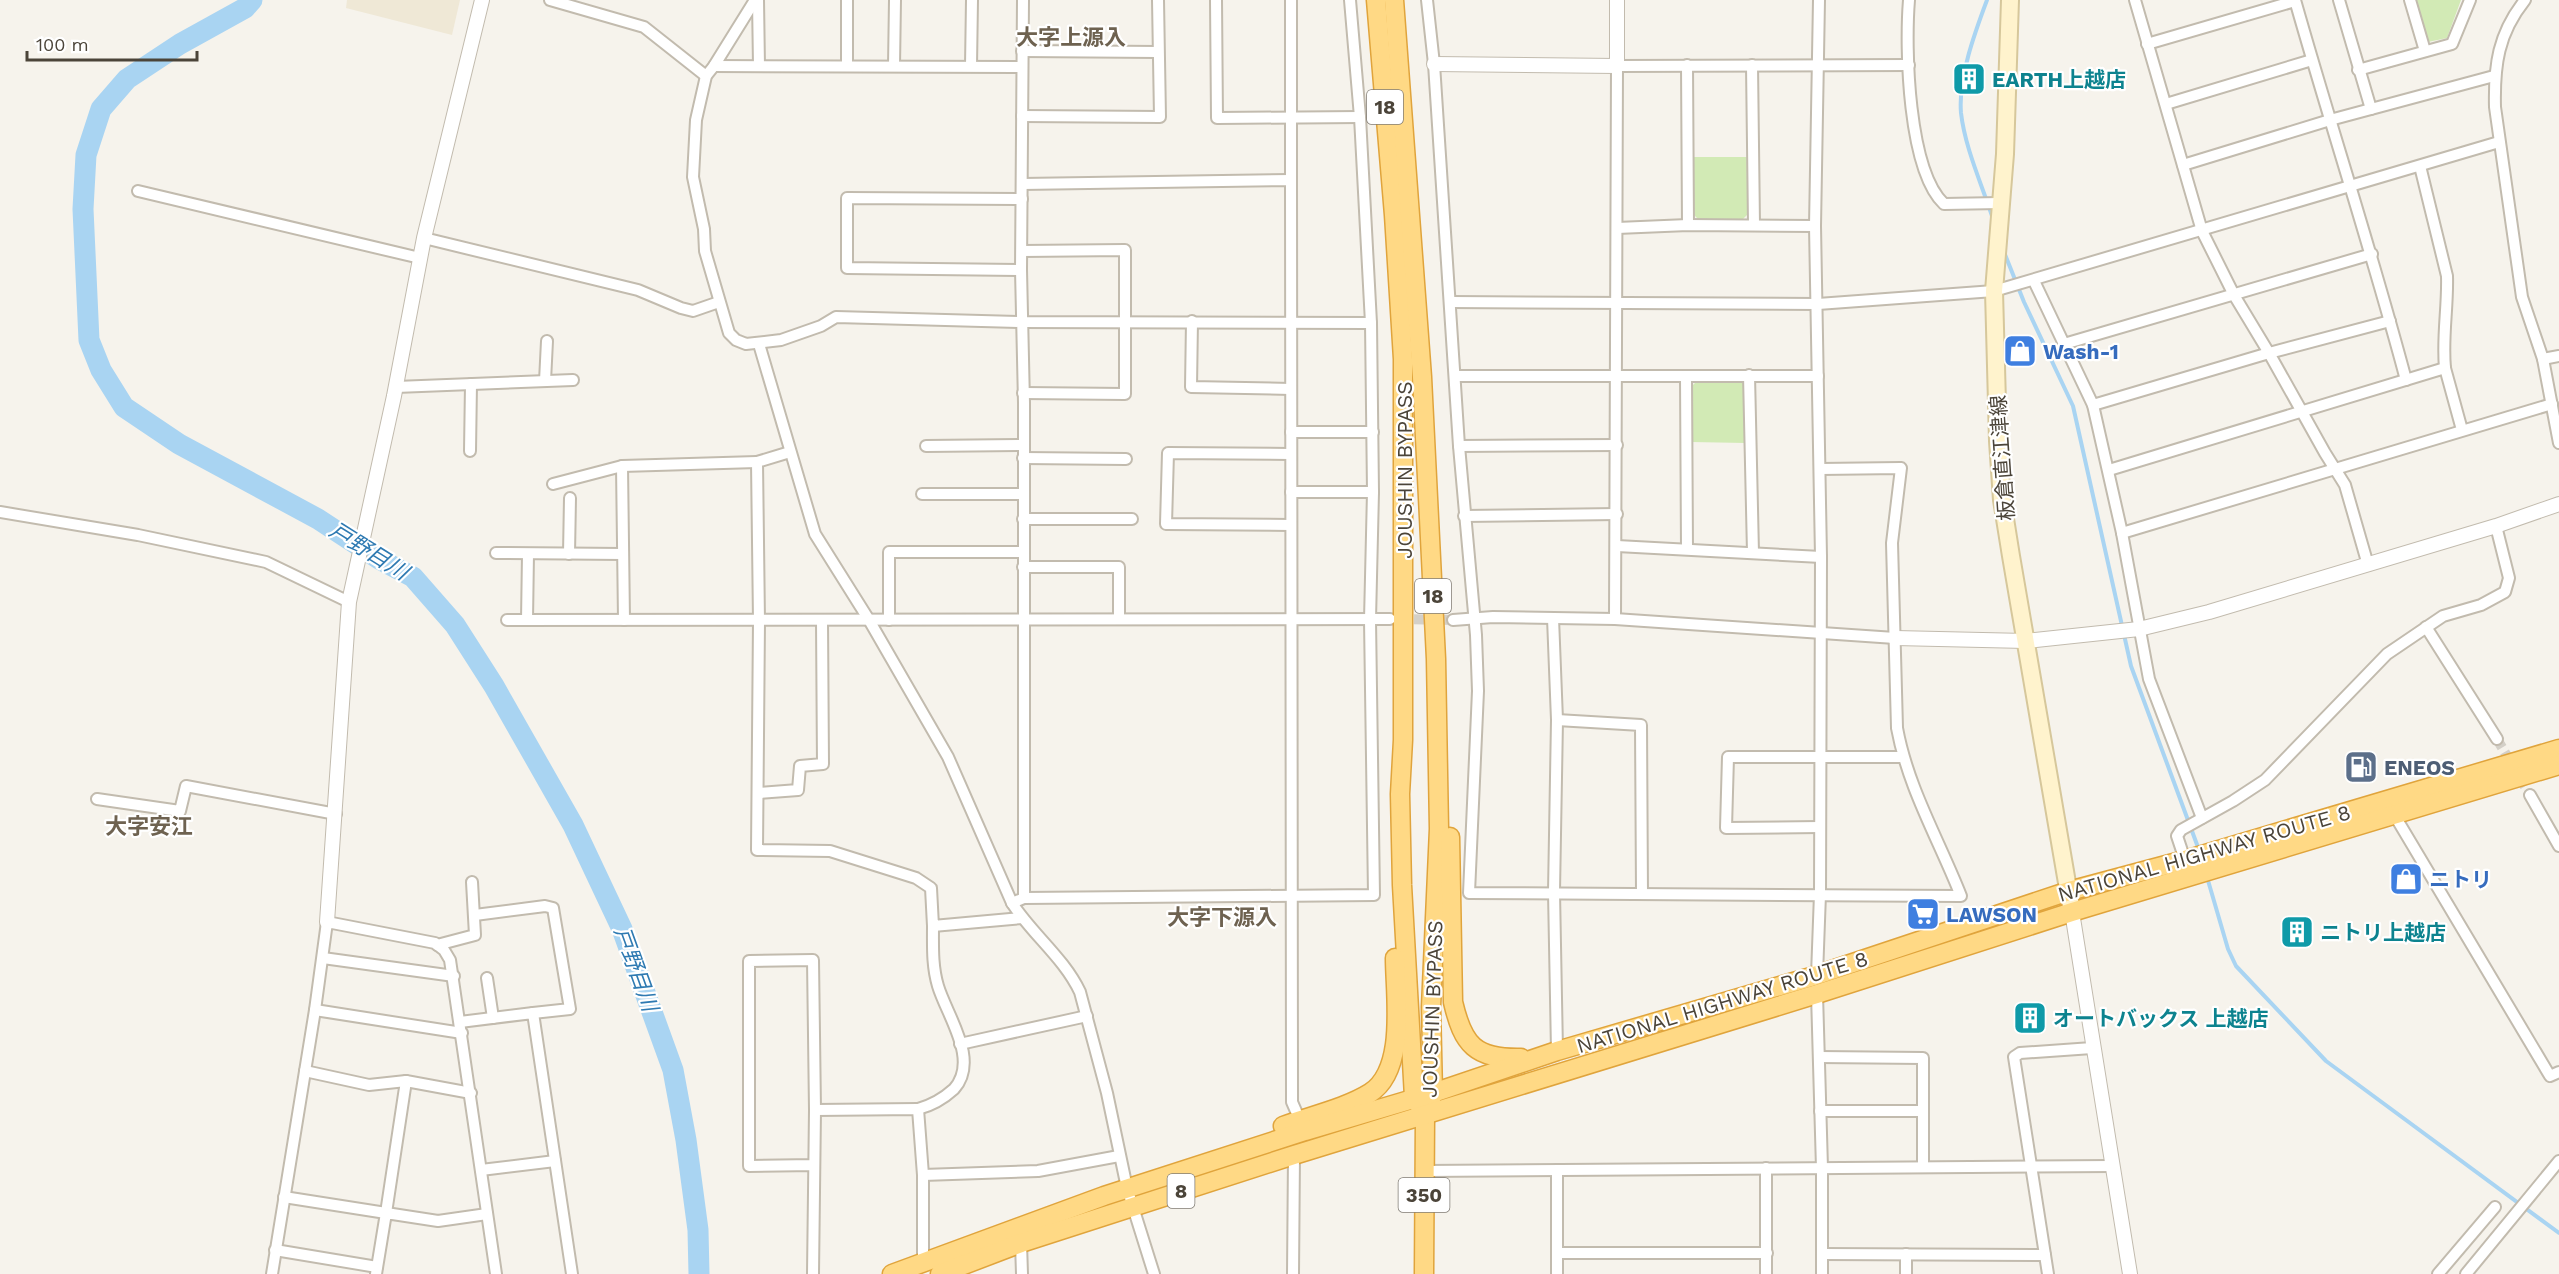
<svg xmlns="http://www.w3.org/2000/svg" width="2559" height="1274" font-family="'Work Sans','Noto Sans JP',sans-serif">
  <rect width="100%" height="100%" fill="#f6f3ec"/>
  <path fill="#efe8d6" d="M347,0h113l-8,35 -106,-27z"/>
  <g fill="#d2eab5">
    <path d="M2416,0h45l-14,38 -19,4z"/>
    <path d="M1693,157h54v58l-4,4h-45l-4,-4z"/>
    <path d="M1743,381l3,4v58l-55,-1 1,-56 4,-4z"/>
  </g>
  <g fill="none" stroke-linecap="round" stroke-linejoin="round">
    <g stroke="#a9d4f2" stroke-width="4">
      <path d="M1987,0c-12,32 -29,78 -26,113 4,35 21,72 32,106"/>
      <path d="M2004,252l20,50 49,104 58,260 68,184"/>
      <path d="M2207,877l21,72 8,17 90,95 233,172"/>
    </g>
    <path stroke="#a9d4f2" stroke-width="21" d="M252,0l-7,8 -65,36 -53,35 -26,30 -15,46 -3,54 6,131 12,30 23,37 55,37 139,75 61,40 34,18 42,48 39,61 79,139 49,104 51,141 13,70 12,90 1,44"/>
    <g stroke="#d4d0c8" stroke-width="10" stroke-dasharray="10 5" stroke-linecap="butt">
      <path d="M1399,619l54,1"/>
      <path d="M2497,739l33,56"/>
    </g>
    <defs>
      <g id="minor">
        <path d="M550,0l94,27 62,49"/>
        <path d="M755,0l-41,66 -8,10 -10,44 -3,57 11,52 1,22 24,82 7,7 10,4 35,-4 40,-14 15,-9 186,5 349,1 -11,-206 -10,-117"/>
        <path d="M758,0l1,66"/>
        <path d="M847,0v66"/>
        <path d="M1023,0l-2,270 3,133v495"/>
        <path d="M1216,0l1,118 143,-1"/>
        <path d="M1427,0l7,64 25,382 17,189 2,56 -9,202 492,3c-22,-56 -53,-108 -64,-168l-5,-185 9,-75 -81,1"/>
        <path d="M1909,0c-4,49 -1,170 35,204l56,-1"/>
        <path d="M2135,0l67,231 32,64 35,58 56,100 20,32 23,80"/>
        <path d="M2295,0c36,127 77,252 111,380"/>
        <path d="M2339,0l32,109"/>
        <path d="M2410,0l15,51"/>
        <path d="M2525,0c-27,34 -31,65 -30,107l27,190 21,62 16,84"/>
        <path d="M2147,44l148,-43"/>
        <path d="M1022,51l136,1"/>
        <path d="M1687,65l1,160"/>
        <path d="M1752,65l2,160"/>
        <path d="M714,66l308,1"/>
        <path d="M894,66l1,-66"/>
        <path d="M971,66l1,-66"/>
        <path d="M2358,70l94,-26 18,-44"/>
        <path d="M2166,104l146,-44"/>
        <path d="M1022,116l138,1 -2,-117"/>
        <path d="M2183,165l147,-45 164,-44"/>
        <path d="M2420,166l27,110c1,31 -5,61 -2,92"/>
        <path d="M1291,180v-180"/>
        <path d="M1022,184l269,-4 1,922 10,23"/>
        <path d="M138,191l282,67"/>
        <path d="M1617,228l71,-3 127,1"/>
        <path d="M424,238l214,52 43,18 12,3 26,-9"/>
        <path d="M1022,251l103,-1v144l-102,-1"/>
        <path d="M1021,270l-174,-2v-70l175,1"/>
        <path d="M2034,281l59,124 29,128 27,146 53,139"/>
        <path d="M1451,302l367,2 176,-13 505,-149"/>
        <path d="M1192,321l-1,66 100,2"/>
        <path d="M759,344l56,190 54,86 79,137 64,146c20,31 52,55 68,89l27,101 20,95 27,86"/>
        <path d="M2064,344l308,-90"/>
        <path d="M2543,359l16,-3"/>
        <path d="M1749,375l4,178"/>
        <path d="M1455,376h363"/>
        <path d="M1686,377l1,172"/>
        <path d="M545,381l2,-40"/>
        <path d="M396,387l177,-7"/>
        <path d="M2093,405l176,-52 121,-32"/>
        <path d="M1291,432h82"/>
        <path d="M926,446l97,-1"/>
        <path d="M1459,446l158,-1"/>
        <path d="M470,451l1,-67"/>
        <path d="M790,452l-33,10 2,159 -2,229 73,1 86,27 15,10 2,38 89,-8"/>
        <path d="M1290,454l-122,-1 -2,71 125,1"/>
        <path d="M1023,458l103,1"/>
        <path d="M622,466l2,154"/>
        <path d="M2109,470l336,-102 17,62"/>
        <path d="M553,484l69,-18 135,-4"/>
        <path d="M1291,492h82"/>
        <path d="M922,494h101"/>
        <path d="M0,512l138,23 128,27 83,40"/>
        <path d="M1464,516l153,-2"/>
        <path d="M1023,519h109"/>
        <path d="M2122,533l430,-129"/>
        <path d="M1617,546l204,11"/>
        <path d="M496,553l127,1"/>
        <path d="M569,554l1,-56"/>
        <path d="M1023,567h96v52"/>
        <path d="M1553,618l4,102 -3,172 3,159"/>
        <path d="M1615,619l2,-553 292,-1"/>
        <path d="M507,620l883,-1"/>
        <path d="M527,620l1,-66"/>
        <path d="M889,620v-68h134"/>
        <path d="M1453,620l40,-3 122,2 280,19"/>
        <path d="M2426,627l71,112"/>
        <path d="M1557,720l84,5 1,168"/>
        <path d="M759,793l39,-3 2,-24 23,-2 -1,-143"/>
        <path d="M2530,795l29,51"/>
        <path d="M97,799l83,12 6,-25 150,28"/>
        <path d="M2395,816l155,260 9,-4"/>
        <path d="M1820,827l-94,1 2,-71h174"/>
        <path d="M2185,860l-8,-24 4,-6 52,-29 32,-21 122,-126 56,-38 38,-11 24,-13 4,-14 -13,-52"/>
        <path d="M1012,903l12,-5 350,-3 -4,-275 3,-128 -2,-169"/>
        <path d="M475,915l70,-9 8,2 17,101 -37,4"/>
        <path d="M437,945l38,-10 -3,-53"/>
        <path d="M323,958l131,18"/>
        <path d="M1817,975l3,-81 1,-337 -6,-331 4,-226"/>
        <path d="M487,978l6,40"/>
        <path d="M1817,994l5,174v106"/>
        <path d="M315,1010l147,23"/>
        <path d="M460,1022l73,-9 39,261"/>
        <path d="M960,1044l127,-28"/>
        <path d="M1819,1057l104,1v108"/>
        <path d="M305,1071l64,14 37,-4"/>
        <path d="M918,1109c15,-4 25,-10 36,-20 26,-29 -7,-73 -16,-103 -6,-20 -5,-40 -5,-60"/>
        <path d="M815,1110l103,-1 5,66v88"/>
        <path d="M1820,1111h103"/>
        <path d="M1766,1168v106"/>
        <path d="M481,1170l74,-9"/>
        <path d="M1424,1171l688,-5"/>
        <path d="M923,1175l115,-4 81,-15"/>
        <path d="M284,1197l102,16 20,-132 65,12"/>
        <path d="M1021,1243l1,31"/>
        <path d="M275,1250l102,17"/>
        <path d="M1558,1253h209"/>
        <path d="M1822,1254l223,1"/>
        <path d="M272,1274l43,-264 12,-88 108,21 9,7 6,10 46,314"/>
        <path d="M376,1274l10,-61 52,8 49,-7"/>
        <path d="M813,1274l2,-164 -2,-150 -64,1v205l65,-1"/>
        <path d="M1293,1274l1,-119"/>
        <path d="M1557,1274v-104"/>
        <path d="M1906,1274v-20"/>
        <path d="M2048,1274l-34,-217 6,-4 72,-5"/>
        <path d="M2438,1274l57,-67"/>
        <path d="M2466,1274l93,-113"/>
      </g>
      <g id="tertiary">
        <path d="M1434,64l183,2v-66"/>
        <path d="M1895,638l131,3 113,-12 70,-17 287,-86 63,-22"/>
        <path d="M2072,912l58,362"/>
        <path d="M327,922l22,-320 45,-206 30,-158 58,-238"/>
      </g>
      <path id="secondary" d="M2010,0l-5,154 -11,137 4,150 4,59 9,56 61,356"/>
      <g id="trunk">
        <path d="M1376,0l18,215 9,144v381l-3,54 2,91 12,212 7,11"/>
        <path d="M1394,0l28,377 14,282 3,170 -8,178 2,86 -8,23 -1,158"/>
        <path d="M1450,837l3,165c10,43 22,57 68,56"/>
        <path d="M1283,1126c27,-10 63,-18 87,-33 37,-24 25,-97 25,-135"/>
        <path d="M892,1274l212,-78 201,-65 128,-38 124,-42 257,-75 255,-85 116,-31 374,-111"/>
        <path d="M940,1274l81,-31 273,-88 523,-161 255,-82 487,-147"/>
      </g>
    </defs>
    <use href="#minor" stroke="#c2bbae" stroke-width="14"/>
    <use href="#tertiary" stroke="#c2bbae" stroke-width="16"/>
    <use href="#secondary" stroke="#d6c79b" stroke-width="20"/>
    <use href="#trunk" stroke="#e0a43c" stroke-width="21"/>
    <use href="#minor" stroke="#fff" stroke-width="10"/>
    <use href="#tertiary" stroke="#fff" stroke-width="14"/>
    <use href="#secondary" stroke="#fff3cd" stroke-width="16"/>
    <use href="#trunk" stroke="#ffd985" stroke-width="18"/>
  </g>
  <defs>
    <symbol id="building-square" viewBox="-11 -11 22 22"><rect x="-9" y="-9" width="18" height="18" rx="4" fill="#0f9aa8" stroke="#fff"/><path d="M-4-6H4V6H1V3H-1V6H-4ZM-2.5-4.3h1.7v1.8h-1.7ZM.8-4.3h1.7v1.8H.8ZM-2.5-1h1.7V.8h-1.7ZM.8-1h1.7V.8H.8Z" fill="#fff"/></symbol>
    <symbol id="shop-square" viewBox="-11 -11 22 22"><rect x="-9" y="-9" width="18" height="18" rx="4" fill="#3f7fe0" stroke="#fff"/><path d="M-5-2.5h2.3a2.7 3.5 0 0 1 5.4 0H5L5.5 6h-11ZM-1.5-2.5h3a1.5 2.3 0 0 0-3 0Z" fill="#fff"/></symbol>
    <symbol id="fuel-square" viewBox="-11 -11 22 22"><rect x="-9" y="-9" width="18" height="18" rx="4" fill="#5c6f8a" stroke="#fff"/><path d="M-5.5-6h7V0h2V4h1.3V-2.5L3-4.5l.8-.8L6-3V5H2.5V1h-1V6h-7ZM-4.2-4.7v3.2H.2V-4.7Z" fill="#fff"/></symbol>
    <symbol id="supermarket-square" viewBox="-11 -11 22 22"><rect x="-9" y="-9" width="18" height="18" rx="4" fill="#3f7fe0" stroke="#fff"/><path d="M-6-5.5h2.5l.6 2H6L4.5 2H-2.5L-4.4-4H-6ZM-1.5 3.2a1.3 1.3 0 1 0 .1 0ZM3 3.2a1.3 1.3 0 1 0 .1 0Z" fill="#fff"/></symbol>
  </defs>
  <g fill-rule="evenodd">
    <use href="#building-square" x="1950" y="60" width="38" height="38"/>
    <use href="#shop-square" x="2001" y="332" width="38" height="38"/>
    <use href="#fuel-square" x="2342" y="748" width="38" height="38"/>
    <use href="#shop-square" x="2387" y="860" width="38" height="38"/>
    <use href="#supermarket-square" x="1904" y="895" width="38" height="38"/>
    <use href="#building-square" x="2278" y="913" width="38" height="38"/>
    <use href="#building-square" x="2011" y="999" width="38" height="38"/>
  </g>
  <g text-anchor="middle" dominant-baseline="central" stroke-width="4.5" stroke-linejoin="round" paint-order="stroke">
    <g fill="#fff" stroke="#817c74" stroke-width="1.5">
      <rect x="1367" y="90" width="36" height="34" rx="4.5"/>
      <rect x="1415" y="579" width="36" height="34" rx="4.5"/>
      <rect x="1167.5" y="1174" width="27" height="34" rx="4.5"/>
      <rect x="1398.5" y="1178" width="51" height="34" rx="4.5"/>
    </g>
    <g font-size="20" font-weight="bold" fill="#4b4439">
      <text x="1385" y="107">18</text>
      <text x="1433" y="596">18</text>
      <text x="1181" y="1191">8</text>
      <text x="1424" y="1195">350</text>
    </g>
    <g font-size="21" font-weight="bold" fill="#0d838f" stroke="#fff" text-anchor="start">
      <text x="1992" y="79">EARTH上越店</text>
      <text x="2320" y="932">ニトリ上越店</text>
      <text x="2053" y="1018">オートバックス 上越店</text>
    </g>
    <g font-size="21" font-weight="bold" fill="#366cbe" stroke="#fff" text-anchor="start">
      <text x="2043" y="351">Wash-1</text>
      <text x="2429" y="879">ニトリ</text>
      <text x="1946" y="914">LAWSON</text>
    </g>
    <g font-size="21" fill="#4b4439" stroke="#fff">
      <text transform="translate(2002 458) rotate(-94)">板倉直江津線</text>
      <text transform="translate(1404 470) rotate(-90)">JOUSHIN BYPASS</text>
      <text transform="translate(2204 853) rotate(-16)">NATIONAL HIGHWAY ROUTE 8</text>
      <text transform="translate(1722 1002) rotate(-17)">NATIONAL HIGHWAY ROUTE 8</text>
      <text transform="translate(1432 1009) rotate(-88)">JOUSHIN BYPASS</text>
    </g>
    <g font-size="21" font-weight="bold" fill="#4e5e75" stroke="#fff" text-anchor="start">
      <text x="2384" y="767">ENEOS</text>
    </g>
    <g font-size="22" font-weight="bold" fill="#6e6250" stroke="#fff">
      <text x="1071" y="37">大字上源入</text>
      <text x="149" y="826">大字安江</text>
      <text x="1222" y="917">大字下源入</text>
    </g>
    <g font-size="22" font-style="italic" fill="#2e7ab2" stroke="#fff">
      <text transform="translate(369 551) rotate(32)">戸野目川</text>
      <text transform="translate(636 969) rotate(70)">戸野目川</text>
    </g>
  </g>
  <path d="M27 51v9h170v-9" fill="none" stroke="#4b4439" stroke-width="3"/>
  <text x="36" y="51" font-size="18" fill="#4b4439" stroke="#ffffff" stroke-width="4.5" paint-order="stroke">100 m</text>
</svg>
